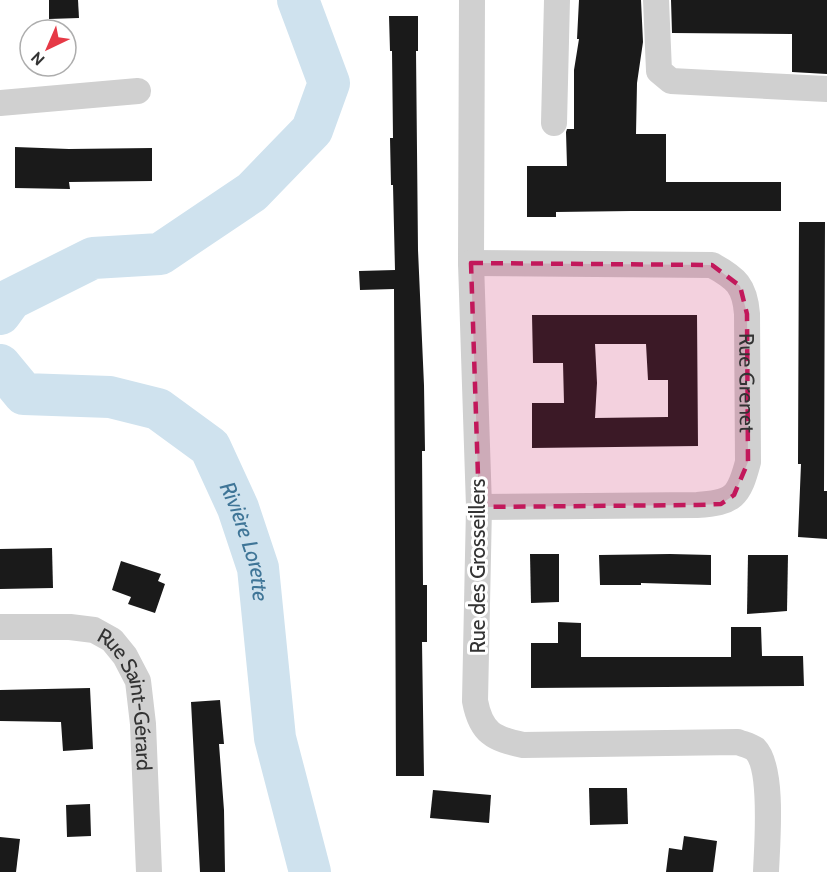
<svg xmlns="http://www.w3.org/2000/svg" width="827" height="872" font-family="Cabin,sans-serif">
  <rect width="100%" height="100%" fill="#fff"/>
  <g fill="none" stroke-linecap="round" stroke-linejoin="round">
    <g stroke="#cfe2ee" stroke-width="42">
      <path d="M0,314l11,-15 82,-41 67,-4 92,-62 60,-62 17,-47 -31,-83"/>
      <path id="s1" d="M0,365l24,29 86,3 48,12 52,38 28,61 20,60 17,170 35,134"/>
    </g>
  </g>
  <g fill="#1a1a1a" fill-rule="evenodd">
    <path d="M49,0h29l1,18 -30,1z"/>
    <path d="M579,0h62l2,42 -6,41 -1,51h30v48h115v29h-150l-75,1v5h-29v-51h40l-1,-34 1,-3h7v-59l5,-31h-2z"/>
    <path d="M671,0h156v74l-35,-2v-38l-120,-1z"/>
    <path d="M389,16h29v35h-2l2,199 6,135 1,66h-3l1,134h4v57h-5l2,134h-28l-2,-487 -34,1 -1,-19 36,-1 -2,-85h-2l-1,-47h3l-1,-87h-2z"/>
    <path d="M15,147l54,2 83,-1v33l-83,1 1,7 -55,-1z"/>
    <path d="M799,222h26l-1,269h3v48l-29,-2 3,-73h-3z"/>
    <path d="M532,315h165l1,131 -166,2v-45h32l-1,-40h-30zM595,344h51l2,36h20v37l-73,1 2,-35z"/>
    <path d="M52,548l1,40 -53,1v-40z"/>
    <path d="M530,554h29v48l-28,1z"/>
    <path d="M670,554l41,1v30l-70,-2v2h-41l-1,-30z"/>
    <path d="M748,555h40l-1,56 -40,3z"/>
    <path d="M121,561l40,13 -3,7 7,3 -10,29 -27,-9 3,-7 -19,-7z"/>
    <path d="M558,622l23,1v34h150v-30h30l1,29h41l1,30 -273,2v-45h27z"/>
    <path d="M90,688l3,61 -30,2 -2,-29 -61,-1v-31z"/>
    <path d="M220,700l4,44h-5l5,66 1,62h-25l-9,-170z"/>
    <path d="M589,788h38l1,36 -38,1z"/>
    <path d="M433,790l58,5 -2,28 -59,-5z"/>
    <path d="M90,804l1,32 -24,1 -1,-32z"/>
    <path d="M684,836l33,5 -4,31h-47l3,-24 13,2z"/>
    <path d="M0,837l20,2 -4,33h-16z"/>
  </g>
  <g fill="none" stroke-linecap="round" stroke-linejoin="round">
    <g stroke="#d0d0d0" stroke-width="26">
      <path d="M472,0l-1,263 8,244 -4,194c6,32 19,38 48,44l215,-3c5,2 13,4 17,7 19,19 12,95 11,123"/>
      <path d="M656,0l3,71 12,10 156,8"/>
      <path d="M0,103l138,-12"/>
      <path d="M554,123l3,-123"/>
      <path id="s2" d="M471,263l241,2c24,13 33,21 35,49l1,148c-9,34 -14,41 -51,43l-218,2"/>
      <path id="s3" d="M0,627h70l24,3 18,10 13,16 13,25 5,43 6,148"/>
    </g>
  </g>
  <path fill="#c2185b" fill-opacity="0.2" stroke="#c2185b" stroke-width="4.5" stroke-dasharray="12 8" stroke-linejoin="round" d="M471,263l241,2 28,21 7,28 1,148 -14,33 -13,9 -24,1 -218,2z"/>
  <g text-anchor="middle" dominant-baseline="central" stroke-width="6" stroke-linejoin="round" paint-order="stroke">
    <g font-size="21" fill="#333" stroke="#fff">
      <text stroke="none"><textPath href="#s2" startOffset="374">Rue Grenet</textPath></text>
      <text transform="translate(477 566) rotate(-90)">Rue des Grosseillers</text>
      <text stroke="none"><textPath href="#s3" startOffset="177">Rue Saint-Gérard</textPath></text>
    </g>
    <g font-size="22" font-style="italic" fill="#3f7597" stroke="#fff">
      <text stroke="none"><textPath href="#s1" startOffset="339">Rivière Lorette</textPath></text>
    </g>
  </g>
  <g transform="translate(48 48) rotate(224)"><circle r="28" fill="#ffffff" stroke="#adadad" stroke-width="1.5"/>
  <path d="M0-4.5L10 22L0 15L-10 22Z" fill="#e63946"/>
  <text y="-9" font-size="16" font-weight="bold" text-anchor="middle" fill="#333333">N</text>
  </g>
</svg>
